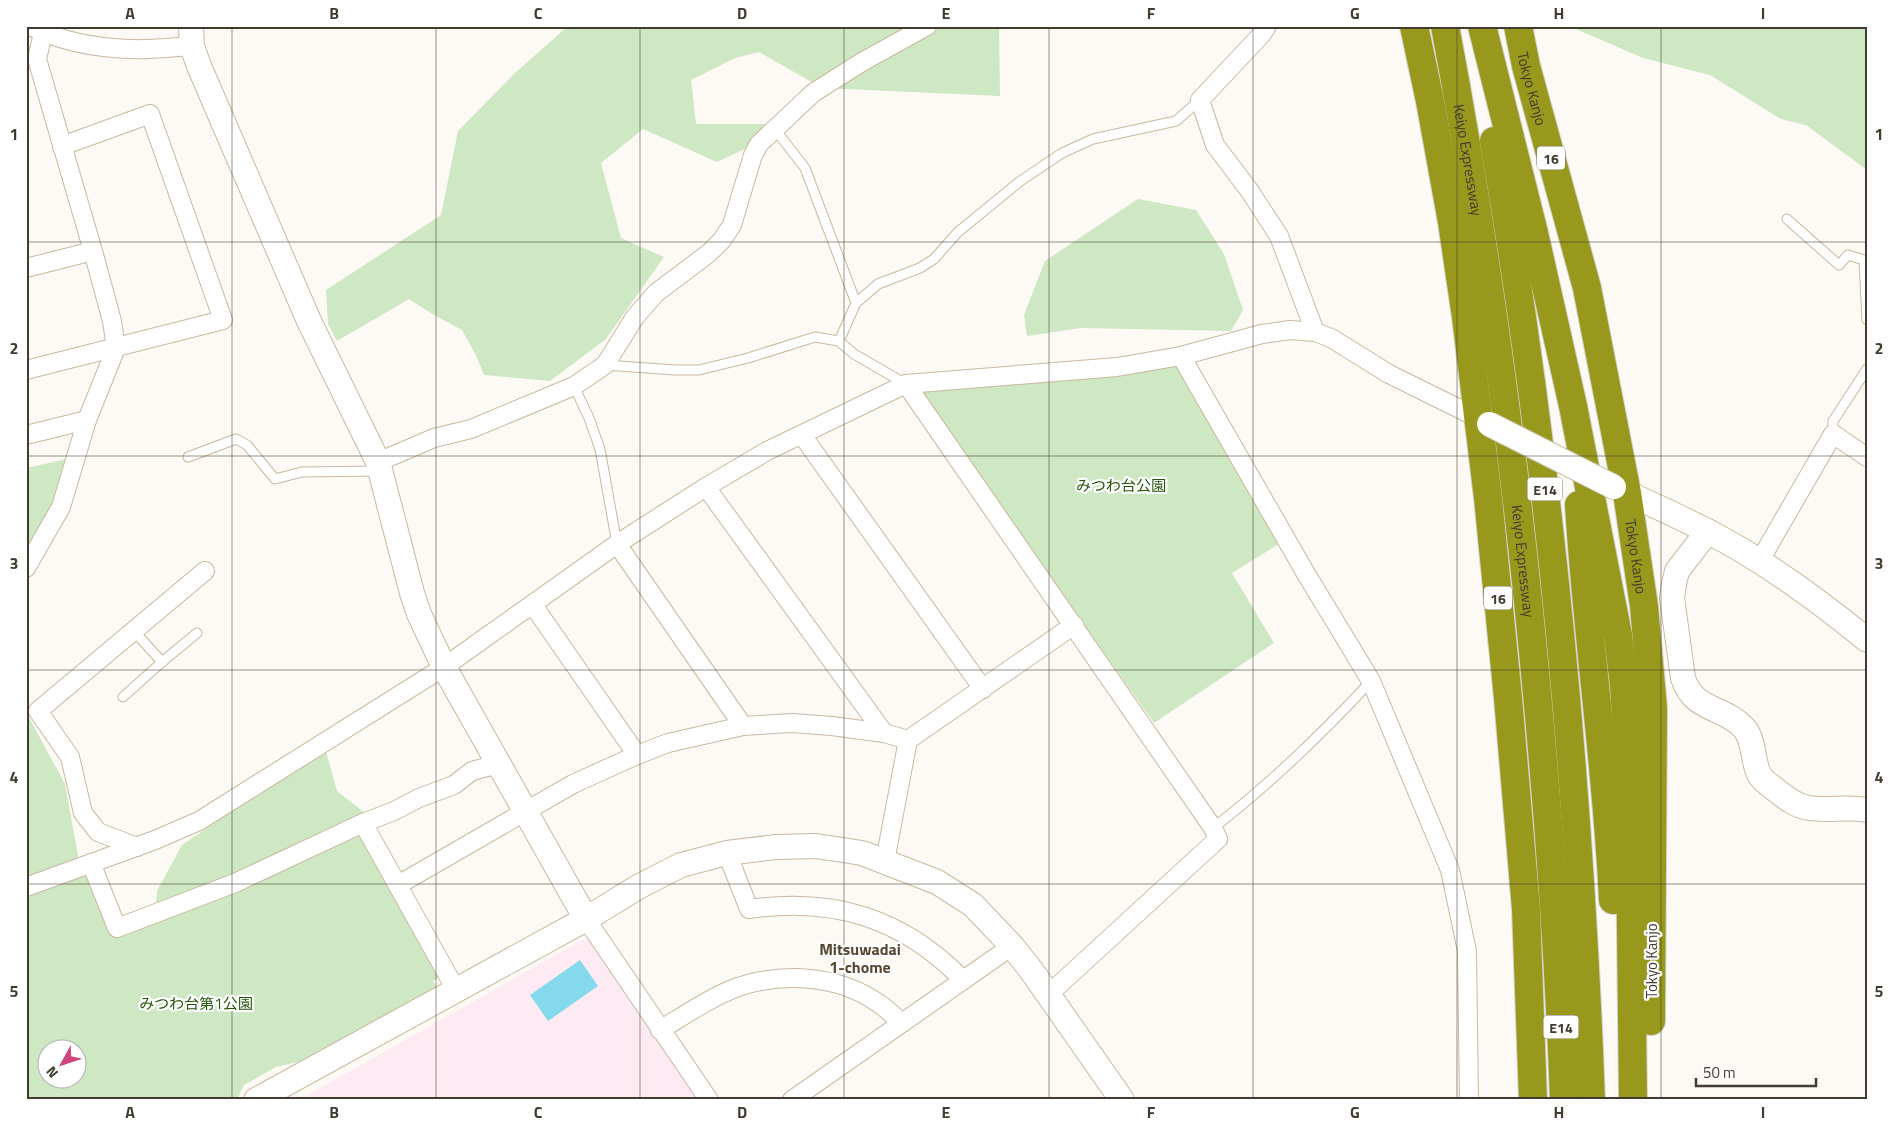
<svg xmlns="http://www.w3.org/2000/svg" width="1893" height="1126" font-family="'Titillium Web','Noto Sans JP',sans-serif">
  <rect width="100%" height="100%" fill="#fdf9f4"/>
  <path fill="#fdeaf3" d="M588,937l114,163h-403z"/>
  <g fill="#cde8c2" fill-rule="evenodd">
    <path d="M568,26h431l1,70 -178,-8 -63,-36 -24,6 -44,22 5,44h72l-21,24 -30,14 -74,-33 -42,34 20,75 43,19 -58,82 -56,42 -66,-6 -8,-20 -14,-25 -28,-15 -25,-16 -72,42 -9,-17 -2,-34 115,-75 17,-84 56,-57z"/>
    <path d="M1569,26h298v144l-61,-45 -25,-6 -71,-44 -67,-17z"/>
    <path d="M1138,199l58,11 28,44 19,56 -12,21 -150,-3 -54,8 -3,-21 21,-54z"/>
    <path d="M1180,365l102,177 -50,31 42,70 -120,80 -237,-332z"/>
    <path d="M67,459l-10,49 -31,53v-93z"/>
    <path d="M26,712l39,72 16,88 9,-3 23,63 42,-16 2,-25 25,-46 143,-97 12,43 28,22 -3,14 82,148 -11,6 4,8 -135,72 -26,6 -32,18 -7,15h-211zM48,1048h30v30h-30z"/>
  </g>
  <path fill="#85d9ed" d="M580,960l18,26 -50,35 -18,-26z"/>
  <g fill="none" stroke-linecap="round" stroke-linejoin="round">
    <defs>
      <g id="lane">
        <path d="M774,128l31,40 51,135"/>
        <path d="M1787,219l52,46 9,-10 19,6"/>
        <path d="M1864,261l3,59"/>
        <path d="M839,341l17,-38 22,-19 42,-16 14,-9 24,-27 61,-50 43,-29 31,-14 83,-18 24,-21"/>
        <path d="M605,365l70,5h24l49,-12 67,-21 24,4 15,13 52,30"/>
        <path d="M574,386l15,32 11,31 17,95"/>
        <path d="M1833,434v-13l34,-52"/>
        <path d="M188,457l48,-18 11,6 28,34 27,-7 76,-1"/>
        <path d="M134,631l28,31 35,-29"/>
        <path d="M123,697l39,-35"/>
        <path d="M1213,828c57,-44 109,-94 158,-147"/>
      </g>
      <g id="street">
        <path d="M30,26c30,15 67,22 101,23 20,1 41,-2 61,-3"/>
        <path d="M1267,26l-5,8 -62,66 15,45 34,45 30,46 36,96"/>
        <path d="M26,268l67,-17"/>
        <path d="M1181,356l124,216 66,109 79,189 17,81 2,149"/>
        <path d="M26,370l197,-50 -73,-206 -88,32"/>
        <path d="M906,384l307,444 5,11 -169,155"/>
        <path d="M26,435l61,-15 29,-72 -4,-27 -19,-70 -56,-192 6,-26"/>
        <path d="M802,435l181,254"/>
        <path d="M378,462l56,-24 37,-9 103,-43 31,-21 30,-48 21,-24 53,-40 13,-13 10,-15 21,-70 6,-11 54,-51 49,-31 65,-36"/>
        <path d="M706,487l178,246"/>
        <path d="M617,544l126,182"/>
        <path d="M1759,562l74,-128 34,23"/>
        <path d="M26,568l35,-61 26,-87"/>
        <path d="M533,605l104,150"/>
        <path d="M363,823l93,167"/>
        <path d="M137,847l-39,-15 -15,-19 -13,-56 -32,-46 167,-140"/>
        <path d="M727,853l22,56c85,-12 154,9 214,71"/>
        <path d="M885,861l23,-121 166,-115"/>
        <path d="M91,863l26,65 118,-45 128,-60 31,-12 25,-13 35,-13 18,-14 26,-7"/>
        <path d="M398,885l175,-101 64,-29 31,-12 75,-17 49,-3 40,3 52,7 24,7"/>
        <path d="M26,887l129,-47 44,-19 245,-154 173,-123 89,-57 61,-36 139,-67 211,-17 64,-11 81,-22 28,-4 25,2 16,6 58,36 89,44"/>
        <path d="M586,919l123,181"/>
        <path d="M660,1030c25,-15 51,-33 78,-43 45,-15 100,-12 140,16 8,5 16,13 23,19"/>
        <path d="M792,1100l220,-154"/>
      </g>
      <g id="secondary">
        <path d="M191,26l1,20 7,20 110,255 69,141 34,131 7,21 25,53 142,252"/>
        <path d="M1614,487c31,14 62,28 93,44 57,29 111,69 160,109"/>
        <path d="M1708,531l-31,40 -3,13 -2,14 11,80c10,33 40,28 60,49 12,12 9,33 16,47 3,7 11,11 17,16 10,8 20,16 33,18 19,3 38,-2 58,2"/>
        <path d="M256,1100l330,-181 52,-32 43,-22 46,-12 49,-6 40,-1 46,7 75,29 36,23 39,41 19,24 91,130"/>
      </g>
      <g id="highway">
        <path d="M1414,26l16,75 22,121 14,95 22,181 20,200 18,211 7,191"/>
        <path id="s1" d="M1445,26c36,191 63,382 83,575 17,166 30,332 36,499"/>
        <path d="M1482,26l52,207 39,173 45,229 6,50 5,77 4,338"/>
        <path id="s2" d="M1518,26l8,40 61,222 40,205 17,113 9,102 -2,313"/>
        <path d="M1494,141c55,316 85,638 97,959"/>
        <path d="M1579,505c8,132 28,263 34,395"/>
      </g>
    </defs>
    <use href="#lane" stroke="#cbb89f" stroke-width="11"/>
    <use href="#street" stroke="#cbb89f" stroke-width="20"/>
    <use href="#secondary" stroke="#cbb89f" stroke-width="26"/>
    <use href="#highway" stroke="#d5d4d1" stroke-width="30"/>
    <use href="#lane" stroke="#fff" stroke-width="9"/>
    <use href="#street" stroke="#fff" stroke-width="18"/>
    <use href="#secondary" stroke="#fff" stroke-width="24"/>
    <use href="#highway" stroke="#98981d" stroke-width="28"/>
    <defs>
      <path id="secondary-bridge" d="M1489,424l125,63"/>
    </defs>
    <use href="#secondary-bridge" stroke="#cbb89f" stroke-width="26" stroke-linecap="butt"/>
    <use href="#secondary-bridge" stroke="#fff" stroke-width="24"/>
  </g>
  <path fill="none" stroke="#423b30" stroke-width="1" stroke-opacity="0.55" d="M232,26v1074M436,26v1074M640,26v1074M844,26v1074M1049,26v1074M1253,26v1074M1457,26v1074M1661,26v1074M26,242h1841M26,456h1841M26,670h1841M26,884h1841"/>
  <g text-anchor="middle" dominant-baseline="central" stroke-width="4.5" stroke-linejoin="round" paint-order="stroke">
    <g fill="#fff" stroke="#7b766e" stroke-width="1">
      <rect x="1537" y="146.5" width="28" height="23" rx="4"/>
      <rect x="1527.5" y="477.5" width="35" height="23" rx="4"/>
      <rect x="1484" y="586.5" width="28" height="23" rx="4"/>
      <rect x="1543.5" y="1015.5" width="35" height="23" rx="4"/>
    </g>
    <g font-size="14" font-weight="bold" fill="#423b30">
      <text x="1551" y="158">16</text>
      <text x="1545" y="489">E14</text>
      <text x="1498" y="598">16</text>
      <text x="1561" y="1027">E14</text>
    </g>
    <g font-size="15" fill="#423b30" stroke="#fff">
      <text stroke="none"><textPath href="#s2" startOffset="64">Tokyo Kanjo</textPath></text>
      <text stroke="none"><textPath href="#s1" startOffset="136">Keiyo Expressway</textPath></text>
      <text stroke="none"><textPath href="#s2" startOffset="544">Tokyo Kanjo</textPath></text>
      <text stroke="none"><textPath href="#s1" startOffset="541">Keiyo Expressway</textPath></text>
      <text transform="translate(1651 961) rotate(-90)">Tokyo Kanjo</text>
    </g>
    <g font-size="15" fill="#255507" stroke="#fff">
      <text x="1121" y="485">みつわ台公園</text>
      <text x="196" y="1003">みつわ台第1公園</text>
    </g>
    <g font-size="16" font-weight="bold" fill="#584832" stroke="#fff">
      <text x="860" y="949">Mitsuwadai<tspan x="860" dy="18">1-chome</tspan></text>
    </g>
  </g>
  <rect width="1893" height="1126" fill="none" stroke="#ffffff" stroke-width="55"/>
  <g transform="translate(62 1064) rotate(230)"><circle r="24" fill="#ffffff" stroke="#b3b1ac"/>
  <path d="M0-4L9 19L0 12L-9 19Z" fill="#ce457f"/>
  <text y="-8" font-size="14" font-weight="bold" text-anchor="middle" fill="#423b30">N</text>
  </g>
  <path d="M1696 1078v8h120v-8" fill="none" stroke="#423b30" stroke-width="2.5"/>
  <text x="1703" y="1078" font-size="15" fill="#423b30" stroke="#ffffff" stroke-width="4" paint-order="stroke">50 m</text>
  <rect x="28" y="28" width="1838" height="1070" fill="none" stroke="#423b30" stroke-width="2"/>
  <g font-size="16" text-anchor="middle" font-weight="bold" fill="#423b30">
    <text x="130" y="19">A</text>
    <text x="334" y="19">B</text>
    <text x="538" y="19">C</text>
    <text x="742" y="19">D</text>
    <text x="946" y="19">E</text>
    <text x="1151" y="19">F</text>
    <text x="1355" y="19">G</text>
    <text x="1559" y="19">H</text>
    <text x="1763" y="19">I</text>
    <text x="14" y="140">1</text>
    <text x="1879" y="140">1</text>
    <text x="14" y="354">2</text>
    <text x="1879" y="354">2</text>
    <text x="14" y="569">3</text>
    <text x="1879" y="569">3</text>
    <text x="14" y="783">4</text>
    <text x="1879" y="783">4</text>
    <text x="14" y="997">5</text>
    <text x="1879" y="997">5</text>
    <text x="130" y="1118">A</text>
    <text x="334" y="1118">B</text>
    <text x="538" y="1118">C</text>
    <text x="742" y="1118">D</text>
    <text x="946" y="1118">E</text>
    <text x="1151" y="1118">F</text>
    <text x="1355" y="1118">G</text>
    <text x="1559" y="1118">H</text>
    <text x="1763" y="1118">I</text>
  </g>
</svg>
